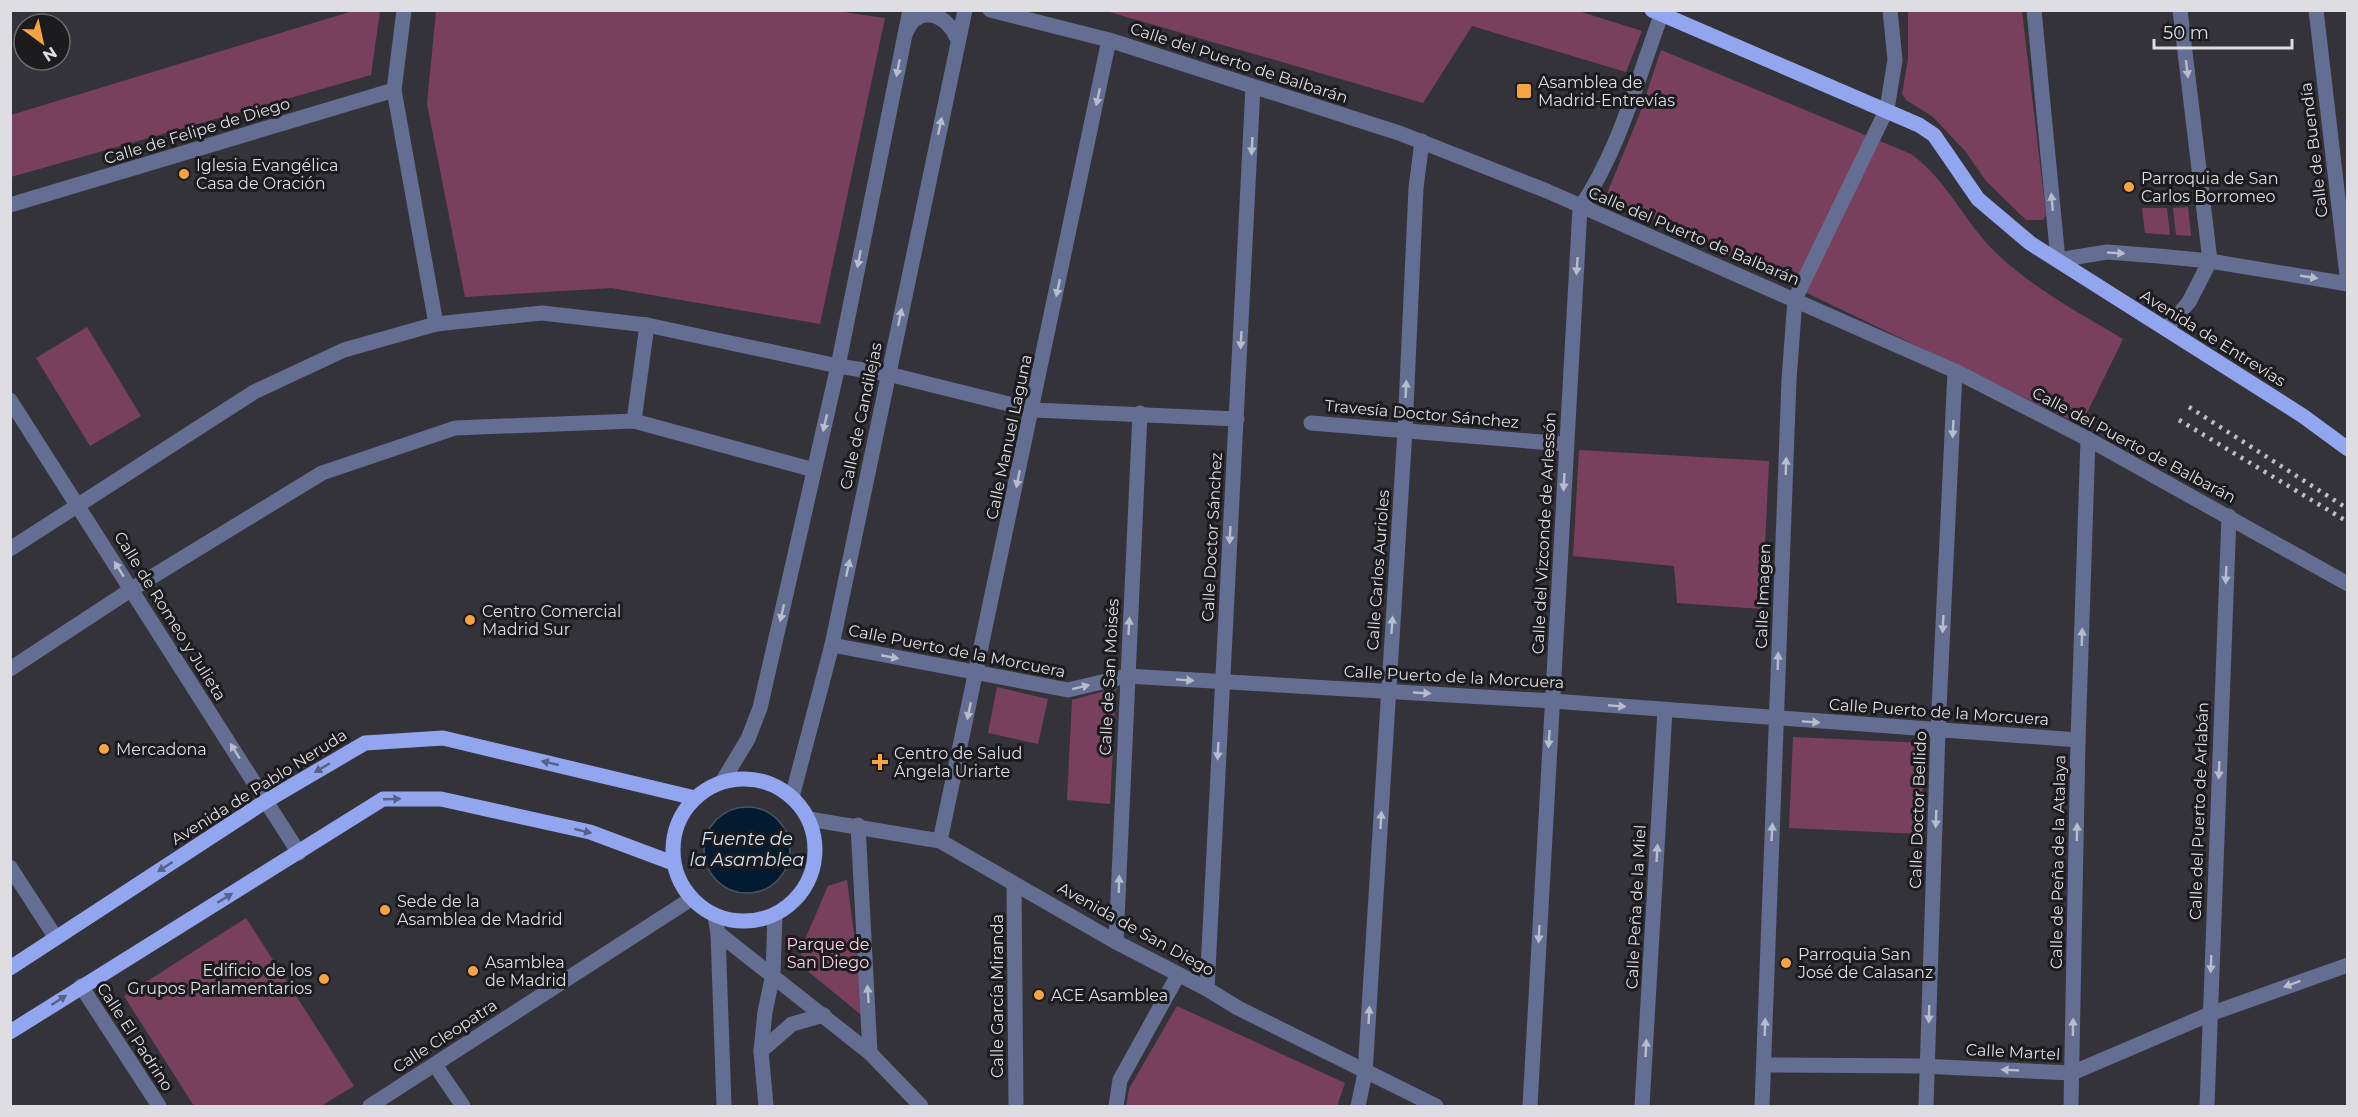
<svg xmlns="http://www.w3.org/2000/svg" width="2358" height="1117" font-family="Montserrat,sans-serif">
  <rect width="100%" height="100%" fill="#35333a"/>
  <g fill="#79405e">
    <path d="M356,10l24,1 -9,64 -360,102v-62z"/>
    <path d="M1575,10l67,21 -16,41 -154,-46 -49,77 -317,-92z"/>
    <path d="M836,11l49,7 -65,306 -209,-36 -146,9 -38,-193 9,-93z"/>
    <path d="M1908,11h114l24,204 -3,5h-17l-40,-39 -20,-29 -33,-35 -27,-17 -4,-6 6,-35z"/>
    <path d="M1661,50l250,104c37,27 52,66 83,97 37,36 85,62 129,88l-42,86 -475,-229 34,-83z"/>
    <path d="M2188,207l3,29 -15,-1 -3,-27z"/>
    <path d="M2142,208h25l3,27 -25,-2z"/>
    <path d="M87,327l54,89 -51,30 -54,-88z"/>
    <path d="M1579,450l190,11 -7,148 -85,-6 -3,-37 -101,-10z"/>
    <path d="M997,687l51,12 -10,45 -50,-11z"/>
    <path d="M1116,688l-6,116 -43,-4 5,-100z"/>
    <path d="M1793,737l132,6 -5,91 -131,-6z"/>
    <path d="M847,880l18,138 -61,-50 -3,-14 2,-10 25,-58z"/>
    <path d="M246,918l108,168 -33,20h-127l-70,-110z"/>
    <path d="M1177,1006l168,77 -8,23h-211l3,-17z"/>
  </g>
  <circle fill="#021b30" stroke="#445565" stroke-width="1.5" cx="747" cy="850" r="43"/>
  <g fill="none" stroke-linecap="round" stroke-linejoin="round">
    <g stroke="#646e92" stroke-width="15">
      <path d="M404,10l-10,80 42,234"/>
      <path d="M990,10l119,30 290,93 148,58 408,180 133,68 260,145"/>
      <path d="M2034,10l24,250 49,-8 51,4 52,5 138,23"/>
      <path d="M2316,10l32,274"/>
      <path d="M906,32c14,-30 42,-17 52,8"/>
      <path d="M10,205l384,-115"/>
      <path d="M2166,329l23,-27 21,-41 -30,-251"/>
      <path d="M10,400l289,453"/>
      <path d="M634,421l13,-96"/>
      <path d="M1311,423l254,21"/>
      <path d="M10,549l244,-157 90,-42 92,-26 106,-11 105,12 191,41 50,8 145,36 204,9"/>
      <path d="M832,645l236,45 59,-14 426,25 525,39"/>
      <path d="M10,669l122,-80 190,-116 133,-45 179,-7 180,49"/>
      <path d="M722,782l26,-43 12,-31 78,-342 72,-356"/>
      <path d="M792,797l40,-152 133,-635"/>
      <path d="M809,819l131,22 176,101 91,47 31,19 198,98"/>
      <path d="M858,825l12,228"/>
      <path d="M940,841l169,-801"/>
      <path d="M10,867l46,71"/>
      <path d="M1014,885l2,221"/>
      <path d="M715,916l3,17 152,120 51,53"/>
      <path d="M718,933l6,173"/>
      <path d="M1116,942l24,-529"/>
      <path d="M81,986l78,120"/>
      <path d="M1207,989l46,-902"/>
      <path d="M761,1051l31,-27 32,-9"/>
      <path d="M435,1065l28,41"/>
      <path d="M1764,1065l156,1 152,7 138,-59 138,-49"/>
      <path d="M370,1106l321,-207"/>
      <path d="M766,1106l-5,-55 4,-39 8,-38 2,-59"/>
      <path d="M1116,1106l4,-26 58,-105"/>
      <path d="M1358,1106l7,-33 40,-643 11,-242 6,-47"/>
      <path d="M1530,1106l50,-898c40,-59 58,-131 83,-198"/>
      <path d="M1642,1106l23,-396"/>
      <path d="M1762,1106l27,-726 6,-81 92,-190 8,-49 -5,-50"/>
      <path d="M1926,1106l12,-376 17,-359"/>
      <path d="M2071,1106l7,-366 10,-301"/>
      <path d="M2207,1106l22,-590"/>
    </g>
    <g stroke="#92a6ef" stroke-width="15">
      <path d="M1652,10l267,115 15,10 44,64 52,44 273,173 45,33"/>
      <circle cx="744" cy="850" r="71"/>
      <path d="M10,968l256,-167 99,-58 78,-5 252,60"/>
      <path d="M10,1032l373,-233h58l149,33 83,31"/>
    </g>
    <g stroke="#c0bfc4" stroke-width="4.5" stroke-dasharray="3 6" stroke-linecap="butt">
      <path d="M2189,407l159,102"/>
      <path d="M2179,420l169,102"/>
    </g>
  </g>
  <defs><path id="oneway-solid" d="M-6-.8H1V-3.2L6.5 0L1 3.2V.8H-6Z" transform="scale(1.5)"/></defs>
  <g fill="#b9bcca">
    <use href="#oneway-solid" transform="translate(898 68) rotate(101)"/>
    <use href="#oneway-solid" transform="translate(2187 69) rotate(83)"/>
    <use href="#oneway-solid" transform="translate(1098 97) rotate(102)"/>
    <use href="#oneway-solid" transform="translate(940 126) rotate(-78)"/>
    <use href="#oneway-solid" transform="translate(1252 146) rotate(93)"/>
    <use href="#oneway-solid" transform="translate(2052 202) rotate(-95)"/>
    <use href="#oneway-solid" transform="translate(2116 253) rotate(3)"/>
    <use href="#oneway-solid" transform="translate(859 259) rotate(101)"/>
    <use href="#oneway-solid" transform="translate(1577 266) rotate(94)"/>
    <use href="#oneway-solid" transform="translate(2309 277) rotate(9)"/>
    <use href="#oneway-solid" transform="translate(1058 288) rotate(102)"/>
    <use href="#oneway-solid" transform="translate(900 317) rotate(-78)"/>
    <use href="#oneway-solid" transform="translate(1241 340) rotate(93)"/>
    <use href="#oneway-solid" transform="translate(1406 389) rotate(-87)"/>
    <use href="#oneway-solid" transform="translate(825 423) rotate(103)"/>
    <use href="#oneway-solid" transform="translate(1953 429) rotate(93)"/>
    <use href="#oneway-solid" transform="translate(1786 466) rotate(-88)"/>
    <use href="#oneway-solid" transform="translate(1018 479) rotate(102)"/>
    <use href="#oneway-solid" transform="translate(1564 482) rotate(93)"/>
    <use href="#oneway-solid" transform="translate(1230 535) rotate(93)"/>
    <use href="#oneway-solid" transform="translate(848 568) rotate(-78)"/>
    <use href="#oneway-solid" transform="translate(119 569) rotate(-122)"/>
    <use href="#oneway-solid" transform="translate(2226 575) rotate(92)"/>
    <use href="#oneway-solid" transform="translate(782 613) rotate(103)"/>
    <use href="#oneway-solid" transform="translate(1943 624) rotate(93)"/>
    <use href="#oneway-solid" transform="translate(1392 625) rotate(-86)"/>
    <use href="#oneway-solid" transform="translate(1129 626) rotate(-87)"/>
    <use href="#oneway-solid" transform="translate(2082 637) rotate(-88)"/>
    <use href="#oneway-solid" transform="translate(890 657) rotate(11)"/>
    <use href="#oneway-solid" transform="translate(1778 661) rotate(-88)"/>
    <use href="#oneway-solid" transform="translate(1185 680) rotate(4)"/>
    <use href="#oneway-solid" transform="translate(1081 687) rotate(-14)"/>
    <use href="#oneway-solid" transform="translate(1422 693) rotate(3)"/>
    <use href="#oneway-solid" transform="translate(1617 706) rotate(5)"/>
    <use href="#oneway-solid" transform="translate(969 711) rotate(102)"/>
    <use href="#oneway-solid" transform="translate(1811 722) rotate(4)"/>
    <use href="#oneway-solid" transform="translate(1549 739) rotate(94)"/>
    <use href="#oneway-solid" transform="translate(235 751) rotate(-122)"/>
    <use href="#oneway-solid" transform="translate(1218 751) rotate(93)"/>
    <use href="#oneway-solid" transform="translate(2219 770) rotate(92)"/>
    <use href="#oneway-solid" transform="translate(1936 819) rotate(92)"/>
    <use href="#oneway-solid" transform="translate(1381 820) rotate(-87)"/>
    <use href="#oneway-solid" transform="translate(1772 832) rotate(-87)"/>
    <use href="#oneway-solid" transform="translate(2077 832) rotate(-89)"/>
    <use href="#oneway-solid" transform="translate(1657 853) rotate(-87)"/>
    <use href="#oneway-solid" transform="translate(1119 884) rotate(-88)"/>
    <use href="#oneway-solid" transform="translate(1539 934) rotate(93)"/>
    <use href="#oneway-solid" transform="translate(2211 964) rotate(92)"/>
    <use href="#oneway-solid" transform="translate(2292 984) rotate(160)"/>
    <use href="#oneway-solid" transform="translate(868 994) rotate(-94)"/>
    <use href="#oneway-solid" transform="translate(1929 1014) rotate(92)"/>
    <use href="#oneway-solid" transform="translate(1369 1015) rotate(-87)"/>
    <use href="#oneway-solid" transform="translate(1765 1027) rotate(-88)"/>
    <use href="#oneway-solid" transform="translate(2073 1027) rotate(-89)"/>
    <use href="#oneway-solid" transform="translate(1646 1048) rotate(-87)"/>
    <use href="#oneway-solid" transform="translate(2010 1070) rotate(-177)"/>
  </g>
  <g fill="#576086">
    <use href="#oneway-solid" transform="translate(550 763) rotate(-167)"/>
    <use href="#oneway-solid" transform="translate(322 768) rotate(149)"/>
    <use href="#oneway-solid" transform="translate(392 799) rotate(-2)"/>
    <use href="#oneway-solid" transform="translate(583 831) rotate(14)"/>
    <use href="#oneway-solid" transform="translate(165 867) rotate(147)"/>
    <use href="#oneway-solid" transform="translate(225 898) rotate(-32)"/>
    <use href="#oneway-solid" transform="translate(59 1000) rotate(-33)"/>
  </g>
  <g fill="#f5a345" stroke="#1c1b1e" stroke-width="2">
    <rect x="1516" y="83" width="16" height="16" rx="3"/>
    <circle cx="184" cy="174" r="6"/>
    <circle cx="2129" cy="187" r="6"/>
    <circle cx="470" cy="620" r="6"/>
    <circle cx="104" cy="749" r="6"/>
    <path d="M877 753h6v6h6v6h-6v6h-6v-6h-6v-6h6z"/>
    <circle cx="385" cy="910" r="6"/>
    <circle cx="1786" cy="963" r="6"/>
    <circle cx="473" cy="971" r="6"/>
    <circle cx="324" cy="979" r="6"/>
    <circle cx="1039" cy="995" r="6"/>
  </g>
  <g text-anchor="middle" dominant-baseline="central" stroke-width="6" stroke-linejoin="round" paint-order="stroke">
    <g font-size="16" fill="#dedde2" stroke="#1c1b1e">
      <text transform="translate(1239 63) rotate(18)">Calle del Puerto de Balbarán</text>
      <text transform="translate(197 131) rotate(-17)">Calle de Felipe de Diego</text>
      <text transform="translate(2314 150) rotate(-97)">Calle de Buendía</text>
      <text transform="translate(1694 236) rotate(23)">Calle del Puerto de Balbarán</text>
      <text transform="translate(2213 338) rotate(32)">Avenida de Entrevías</text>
      <text transform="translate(1422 414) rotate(5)">Travesía Doctor Sánchez</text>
      <text transform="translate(861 416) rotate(-78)">Calle de Candilejas</text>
      <text transform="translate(1009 437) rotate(-78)">Calle Manuel Laguna</text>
      <text transform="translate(2134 445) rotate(28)">Calle del Puerto de Balbarán</text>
      <text transform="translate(1544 533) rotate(-87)">Calle del Vizconde de Arlessón</text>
      <text transform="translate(1212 537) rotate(-87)">Calle Doctor Sánchez</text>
      <text transform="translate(1378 570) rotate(-86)">Calle Carlos Aurioles</text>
      <text transform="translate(1763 596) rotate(-88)">Calle Imagen</text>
      <text transform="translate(170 616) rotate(58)">Calle de Romeo y Julieta</text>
      <text transform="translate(957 651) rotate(11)">Calle Puerto de la Morcuera</text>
      <text transform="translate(1109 677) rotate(-87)">Calle de San Moisés</text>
      <text transform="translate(1454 677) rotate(3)">Calle Puerto de la Morcuera</text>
      <text transform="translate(1939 712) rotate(4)">Calle Puerto de la Morcuera</text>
      <text transform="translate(259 787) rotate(-32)">Avenida de Pablo Neruda</text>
      <text transform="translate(1918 810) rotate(-88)">Calle Doctor Bellido</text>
      <text transform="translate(2199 811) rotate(-88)">Calle del Puerto de Arlabán</text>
      <text transform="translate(2058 862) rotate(-89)">Calle de Peña de la Atalaya</text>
      <text transform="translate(1636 907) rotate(-87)">Calle Peña de la Miel</text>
      <text transform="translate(1136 929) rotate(29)">Avenida de San Diego</text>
      <text transform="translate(997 996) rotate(-90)">Calle García Miranda</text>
      <text transform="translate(445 1036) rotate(-33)">Calle Cleopatra</text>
      <text transform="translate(135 1037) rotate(57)">Calle El Padrino</text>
      <text transform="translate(2013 1052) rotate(3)">Calle Martel</text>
    </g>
    <g font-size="16" fill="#dedde2" stroke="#1c1b1e" text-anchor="start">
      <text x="1538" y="82">Asamblea de<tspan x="1538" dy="18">Madrid-Entrevías</tspan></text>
      <text x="196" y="165">Iglesia Evangélica<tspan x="196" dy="18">Casa de Oración</tspan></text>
      <text x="2141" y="178">Parroquia de San<tspan x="2141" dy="18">Carlos Borromeo</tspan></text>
      <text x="482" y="611">Centro Comercial<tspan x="482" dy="18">Madrid Sur</tspan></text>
      <text x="116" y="749">Mercadona</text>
      <text x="894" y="753">Centro de Salud<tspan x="894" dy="18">Ángela Uriarte</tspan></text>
      <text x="397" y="901">Sede de la<tspan x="397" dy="18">Asamblea de Madrid</tspan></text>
      <text x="1798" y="954">Parroquia San<tspan x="1798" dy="18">José de Calasanz</tspan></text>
      <text x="485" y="962">Asamblea<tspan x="485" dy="18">de Madrid</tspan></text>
      <text x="312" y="970" text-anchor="end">Edificio de los<tspan x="312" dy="18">Grupos Parlamentarios</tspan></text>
      <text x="1051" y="995">ACE Asamblea</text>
    </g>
    <g font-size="16" fill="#ffcde4" stroke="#1c1b1e">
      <text x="828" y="944">Parque de<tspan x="828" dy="18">San Diego</tspan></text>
    </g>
    <g font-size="18" font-style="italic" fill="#cee1f3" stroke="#1c1b1e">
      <text x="747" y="839">Fuente de<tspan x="747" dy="21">la Asamblea</tspan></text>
    </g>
  </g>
  <rect width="2358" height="1117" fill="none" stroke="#dedde2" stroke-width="24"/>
  <g transform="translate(42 42) rotate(147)"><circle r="28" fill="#1c1b1e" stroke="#6a696c" stroke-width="1.5"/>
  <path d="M0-4.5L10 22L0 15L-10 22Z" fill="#f5a345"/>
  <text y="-9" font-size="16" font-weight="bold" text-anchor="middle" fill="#dedde2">N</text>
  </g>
  <path d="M2154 39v9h138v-9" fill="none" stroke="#dedde2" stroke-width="3"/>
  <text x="2163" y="39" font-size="18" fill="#dedde2" stroke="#1c1b1e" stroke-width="4.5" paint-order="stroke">50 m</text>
</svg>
